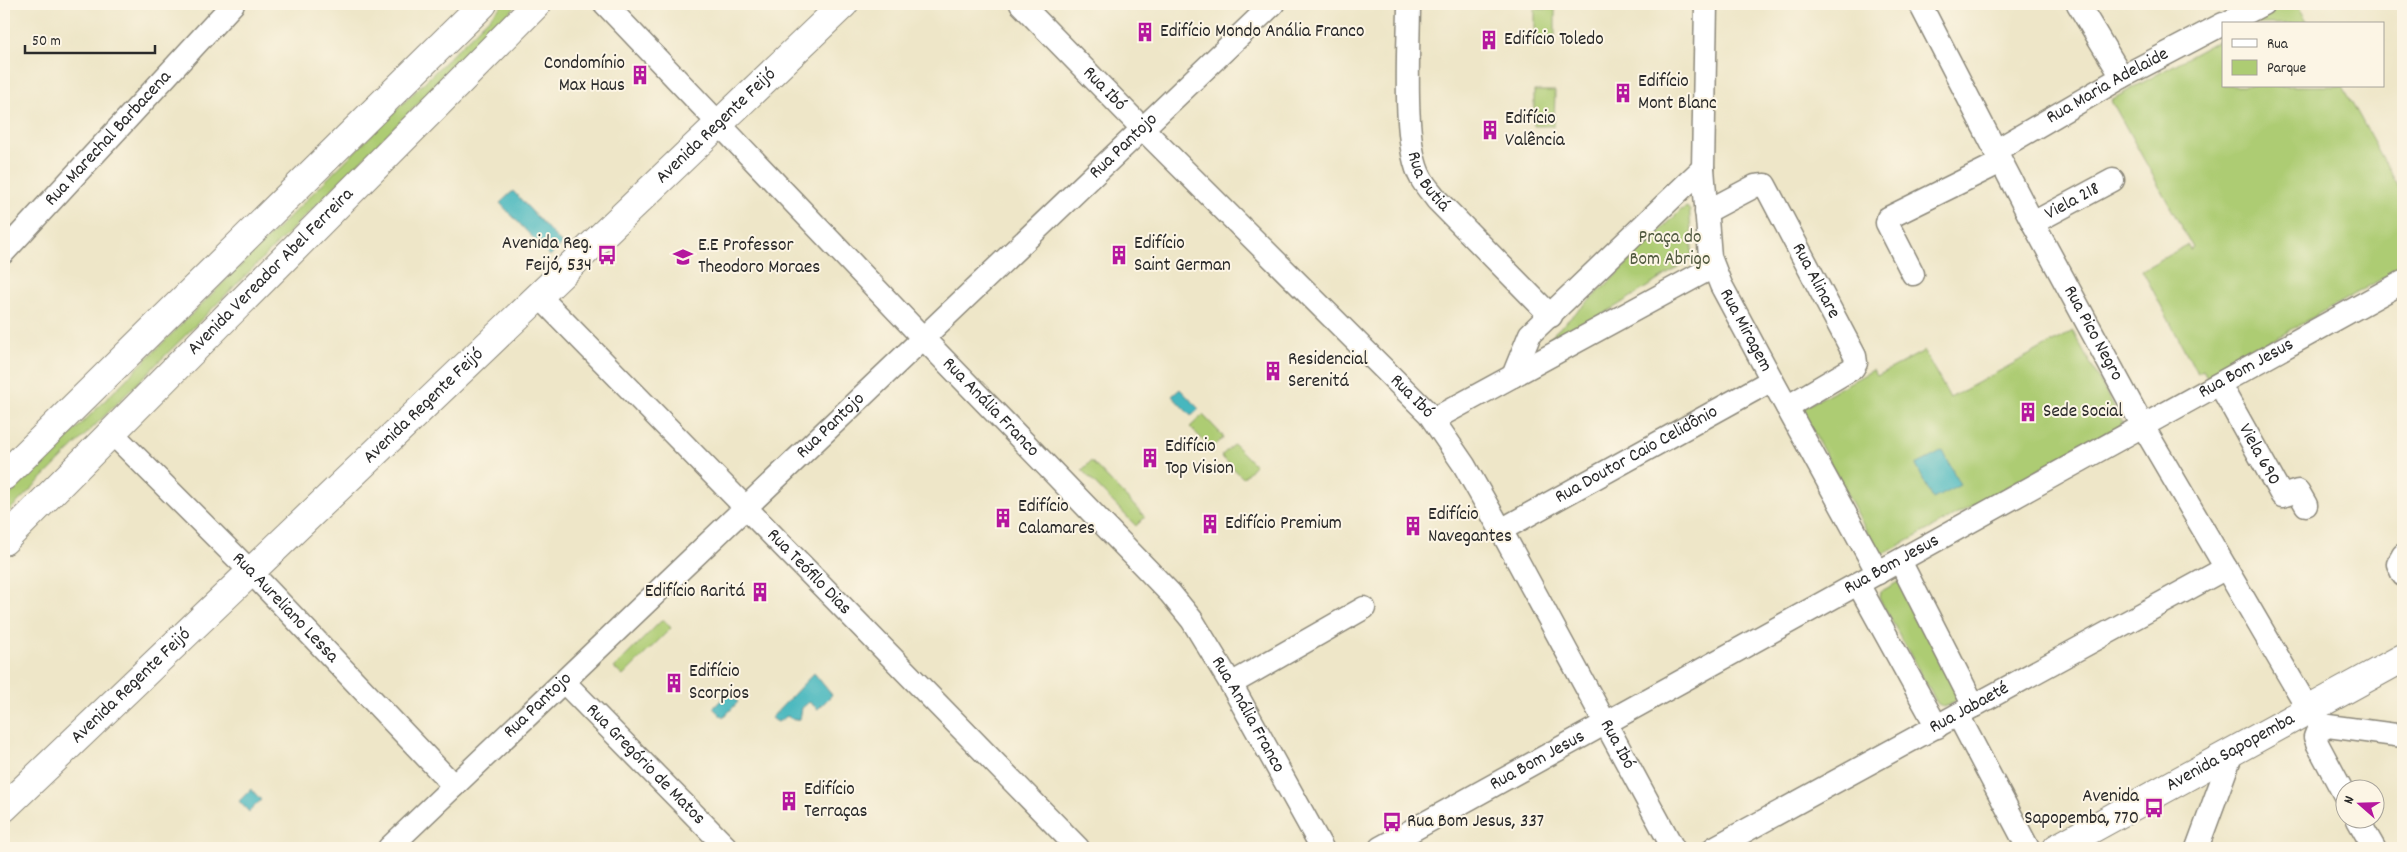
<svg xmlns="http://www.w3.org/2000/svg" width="2407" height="852" font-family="Dekko,sans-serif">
  <rect width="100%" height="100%" fill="#fcf5e5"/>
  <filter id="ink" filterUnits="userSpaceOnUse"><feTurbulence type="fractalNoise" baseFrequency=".02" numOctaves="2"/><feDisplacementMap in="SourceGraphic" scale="10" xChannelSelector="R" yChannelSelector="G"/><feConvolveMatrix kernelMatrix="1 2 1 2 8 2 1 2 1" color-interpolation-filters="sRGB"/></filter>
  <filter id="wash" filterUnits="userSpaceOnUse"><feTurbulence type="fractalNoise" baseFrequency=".0096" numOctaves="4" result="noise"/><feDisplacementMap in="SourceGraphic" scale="20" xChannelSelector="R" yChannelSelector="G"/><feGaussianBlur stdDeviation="1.12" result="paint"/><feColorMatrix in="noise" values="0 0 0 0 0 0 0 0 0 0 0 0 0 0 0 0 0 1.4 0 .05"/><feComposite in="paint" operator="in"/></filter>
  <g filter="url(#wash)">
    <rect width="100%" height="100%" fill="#eee6c8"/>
    <g fill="#adcc73" stroke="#6c7c4f">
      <path d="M503,4h15l-514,512v-15z"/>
      <path d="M2284,4h13l12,20h-61z"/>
      <path d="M1535,9h20v36l-20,-1z"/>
      <path d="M2223,38v48h120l60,109v72l-196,110 -4,-7 -6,3 -55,-103 45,-25 3,5 3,-2 -82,-148z"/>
      <path d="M1534,91h21l-1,35h-20z"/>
      <path d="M1687,207l3,4c-1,11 5,42 0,49l-91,57 -54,30 5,-10 59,-55 72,-72z"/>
      <path d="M2073,331l50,93 -243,132 -79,-147 72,-39 4,6 47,-25 26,47z"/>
      <path d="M1203,415l21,22 -12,12 -22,-22z"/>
      <path d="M1234,444l21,21 -12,13 -22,-22z"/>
      <path d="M1091,461l54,56 -9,9 -54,-56z"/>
      <path d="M1898,582h2l59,112 -5,9 -11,4 -6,-4 -58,-105 1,-6z"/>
      <path d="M663,619l8,9 -48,48 -9,-8z"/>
    </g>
    <g fill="#47b7be" stroke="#397174">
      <path d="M513,191l49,53 -12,12 -50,-53z"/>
      <path d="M1180,389l19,20 -8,7 -19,-20z"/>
      <path d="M1943,451l17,34 -27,14 -17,-34z"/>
      <path d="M814,673l18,22 -14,14 -9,-7 -7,6 -2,11 -6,1 -7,-4 -9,6 -7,-4z"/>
      <path d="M729,692l9,10 -15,16 -10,-10z"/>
      <path d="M251,789l10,11 -12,12 -10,-11z"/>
    </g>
  </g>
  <g filter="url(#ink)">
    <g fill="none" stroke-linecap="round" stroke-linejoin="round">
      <defs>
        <g id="minor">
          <path id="s1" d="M605,4l317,333 248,256 22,27 39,64 91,164"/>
          <path id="s2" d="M1021,4l122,125 286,285 35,51 37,65 172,318"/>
          <path id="s3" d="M1409,4c0,42 -7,141 12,174 4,8 11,15 16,22l114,116"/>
          <path id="s4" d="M1706,4l-3,164 7,89 11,28 51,95 106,193"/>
          <path id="s5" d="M1920,4l113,219 111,205 165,282"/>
          <path d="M2078,4l44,73"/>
          <path d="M2225,24l38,-20"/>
          <path id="s6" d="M1995,151l127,-74 101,-53"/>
          <path id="s7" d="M1706,212l49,-26 10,-1 90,171 1,7 -3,5 -66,39"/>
          <path id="s8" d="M2033,223l80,-43"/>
          <path id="s9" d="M4,252l229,-248"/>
          <path d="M1913,274l-26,-51 1,-5 113,-56"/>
          <path id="s10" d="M539,296l539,552"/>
          <path d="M1513,376l17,-42 173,-166"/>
          <path id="s11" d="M2220,385l62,111 16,-5 8,14"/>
          <path d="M1434,419l279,-152"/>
          <path id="s12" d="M112,433l139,139 203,214"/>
          <path id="s13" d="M1501,530l271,-150"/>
          <path d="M2403,555l-5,9 5,11"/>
          <path d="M1900,561l74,145"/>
          <path d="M1858,584l79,143"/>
          <path id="s14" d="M564,682l163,166"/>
          <path d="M1231,684l133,-76"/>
          <path d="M1958,715l70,133"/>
          <path d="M2344,794l-26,-49 -3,-8 2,-5 11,-6 75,10"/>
          <path d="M2358,820l16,28"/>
          <path id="s15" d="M389,848l884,-844"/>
          <path id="s16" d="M1380,848l1023,-566"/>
          <path id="s17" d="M1714,848l512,-280"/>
          <path d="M2197,848l35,-95"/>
        </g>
        <g id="major">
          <path d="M4,476l479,-472"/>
          <path id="s18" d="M4,541l533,-537"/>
          <path id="s19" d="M4,808l840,-804"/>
          <path id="s20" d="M2057,848l346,-190"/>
        </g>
      </defs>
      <use href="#minor" stroke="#8c887a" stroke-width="25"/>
      <use href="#major" stroke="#8c887a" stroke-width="30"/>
      <use href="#minor" stroke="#fff" stroke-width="22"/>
      <use href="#major" stroke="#fff" stroke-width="28"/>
    </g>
  </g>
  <defs>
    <symbol id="building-bare" viewBox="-9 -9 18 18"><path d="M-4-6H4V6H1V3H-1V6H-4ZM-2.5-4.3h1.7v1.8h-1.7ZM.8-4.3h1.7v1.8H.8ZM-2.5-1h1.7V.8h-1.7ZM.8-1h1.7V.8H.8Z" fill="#b5179e" stroke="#fcf5e5" stroke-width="2.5" paint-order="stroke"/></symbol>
    <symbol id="bus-bare" viewBox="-9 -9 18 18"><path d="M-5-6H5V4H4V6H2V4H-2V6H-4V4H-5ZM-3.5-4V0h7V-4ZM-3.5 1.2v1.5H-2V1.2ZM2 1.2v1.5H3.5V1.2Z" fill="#b5179e" stroke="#fcf5e5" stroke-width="2.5" paint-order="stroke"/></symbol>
    <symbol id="school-bare" viewBox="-9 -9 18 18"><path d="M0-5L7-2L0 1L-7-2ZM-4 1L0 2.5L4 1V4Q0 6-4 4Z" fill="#b5179e" stroke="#fcf5e5" stroke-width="2.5" paint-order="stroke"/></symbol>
  </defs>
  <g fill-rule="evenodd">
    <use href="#building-bare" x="1131" y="18" width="28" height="28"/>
    <use href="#building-bare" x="1475" y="26" width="28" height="28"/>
    <use href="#building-bare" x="626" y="61" width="28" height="28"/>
    <use href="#building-bare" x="1609" y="79" width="28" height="28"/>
    <use href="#building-bare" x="1476" y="116" width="28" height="28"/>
    <use href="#bus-bare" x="593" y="241" width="28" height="28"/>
    <use href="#building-bare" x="1105" y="241" width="28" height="28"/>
    <use href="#school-bare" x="669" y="243" width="28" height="28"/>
    <use href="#building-bare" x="1259" y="357" width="28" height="28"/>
    <use href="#building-bare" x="2014" y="398" width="28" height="28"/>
    <use href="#building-bare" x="1136" y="444" width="28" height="28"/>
    <use href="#building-bare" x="989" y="504" width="28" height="28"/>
    <use href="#building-bare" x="1196" y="510" width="28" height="28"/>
    <use href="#building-bare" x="1399" y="512" width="28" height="28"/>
    <use href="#building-bare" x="746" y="578" width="28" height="28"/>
    <use href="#building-bare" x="660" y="669" width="28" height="28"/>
    <use href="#building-bare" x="775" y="787" width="28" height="28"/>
    <use href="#bus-bare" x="2140" y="794" width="28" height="28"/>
    <use href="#bus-bare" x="1378" y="808" width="28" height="28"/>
  </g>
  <g text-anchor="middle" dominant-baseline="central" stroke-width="4" stroke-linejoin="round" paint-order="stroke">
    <g font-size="19" fill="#2b2b2b" stroke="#fcf5e5" text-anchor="start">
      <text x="1160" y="32">Edifício Mondo Anália Franco</text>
      <text x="1504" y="40">Edifício Toledo</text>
      <text x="625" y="64" text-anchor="end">Condomínio<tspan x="625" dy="22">Max Haus</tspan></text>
      <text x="1638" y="82">Edifício<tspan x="1638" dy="22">Mont Blanc</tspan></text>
      <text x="1505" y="119">Edifício<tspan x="1505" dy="22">Valência</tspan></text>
      <text x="592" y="244" text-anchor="end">Avenida Reg.<tspan x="592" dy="22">Feijó, 534</tspan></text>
      <text x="1134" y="244">Edifício<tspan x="1134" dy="22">Saint German</tspan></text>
      <text x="698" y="246">E.E Professor<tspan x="698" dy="22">Theodoro Moraes</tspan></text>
      <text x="1288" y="360">Residencial<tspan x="1288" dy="22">Serenitá</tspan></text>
      <text x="2043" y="412">Sede Social</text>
      <text x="1165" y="447">Edifício<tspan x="1165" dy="22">Top Vision</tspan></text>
      <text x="1018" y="507">Edifício<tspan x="1018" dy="22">Calamares</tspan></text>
      <text x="1428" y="515">Edifício<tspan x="1428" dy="22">Navegantes</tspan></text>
      <text x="1225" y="524">Edifício Premium</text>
      <text x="745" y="592" text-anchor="end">Edifício Raritá</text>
      <text x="689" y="672">Edifício<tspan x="689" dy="22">Scorpios</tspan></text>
      <text x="804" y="790">Edifício<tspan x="804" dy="22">Terraças</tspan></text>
      <text x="2139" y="797" text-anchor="end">Avenida<tspan x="2139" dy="22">Sapopemba, 770</tspan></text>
      <text x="1407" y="822">Rua Bom Jesus, 337</text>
    </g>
    <g font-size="19" fill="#2b2b2b" stroke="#fcf5e5">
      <text stroke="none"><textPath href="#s6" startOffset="130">Rua Maria Adelaide</textPath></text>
      <text stroke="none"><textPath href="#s2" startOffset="119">Rua Ibó</textPath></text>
      <text stroke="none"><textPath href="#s19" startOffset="986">Avenida Regente Feijó</textPath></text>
      <text stroke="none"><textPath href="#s9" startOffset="154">Rua Marechal Barbacena</textPath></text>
      <text stroke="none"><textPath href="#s15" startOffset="1016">Rua Pantojo</textPath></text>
      <text stroke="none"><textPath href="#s3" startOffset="182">Rua Butiá</textPath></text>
      <text stroke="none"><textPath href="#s8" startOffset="45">Viela 218</textPath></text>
      <text stroke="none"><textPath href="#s18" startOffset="379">Avenida Vereador Abel Ferreira</textPath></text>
      <text stroke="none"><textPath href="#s7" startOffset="174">Rua Alinare</textPath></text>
      <text stroke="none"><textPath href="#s4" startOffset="335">Rua Miragem</textPath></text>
      <text stroke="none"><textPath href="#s5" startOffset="372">Rua Pico Negro</textPath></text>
      <text stroke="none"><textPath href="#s16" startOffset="990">Rua Bom Jesus</textPath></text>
      <text stroke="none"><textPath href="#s2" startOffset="554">Rua Ibó</textPath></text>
      <text stroke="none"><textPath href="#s19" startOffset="581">Avenida Regente Feijó</textPath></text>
      <text stroke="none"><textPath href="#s1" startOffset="558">Rua Anália Franco</textPath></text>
      <text stroke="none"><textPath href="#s15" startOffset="611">Rua Pantojo</textPath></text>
      <text stroke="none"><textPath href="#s13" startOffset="155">Rua Doutor Caio Celidônio</textPath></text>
      <text stroke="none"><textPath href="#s11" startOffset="80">Viela 690</textPath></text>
      <text stroke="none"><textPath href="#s16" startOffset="585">Rua Bom Jesus</textPath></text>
      <text stroke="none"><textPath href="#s10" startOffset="386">Rua Teófilo Dias</textPath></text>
      <text stroke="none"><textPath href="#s12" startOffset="246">Rua Aureliano Lessa</textPath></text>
      <text stroke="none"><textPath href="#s19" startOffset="176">Avenida Regente Feijó</textPath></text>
      <text stroke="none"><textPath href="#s15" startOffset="206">Rua Pantojo</textPath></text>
      <text stroke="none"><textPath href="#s17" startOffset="291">Rua Jabaeté</textPath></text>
      <text stroke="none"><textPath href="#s1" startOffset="961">Rua Anália Franco</textPath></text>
      <text stroke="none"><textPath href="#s2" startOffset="959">Rua Ibó</textPath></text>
      <text stroke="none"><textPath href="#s20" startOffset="198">Avenida Sapopemba</textPath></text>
      <text stroke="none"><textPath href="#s16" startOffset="180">Rua Bom Jesus</textPath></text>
      <text stroke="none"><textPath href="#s14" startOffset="116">Rua Gregório de Matos</textPath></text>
    </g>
    <g font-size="19" fill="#525b41" stroke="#fcf5e5">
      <text x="1670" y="238">Praça do<tspan x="1670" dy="22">Bom Abrigo</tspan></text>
    </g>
  </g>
  <rect width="2407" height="852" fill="none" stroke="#fcf5e5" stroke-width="20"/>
  <rect x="2222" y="22" width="162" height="65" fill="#fcf5e5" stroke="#a8a49b"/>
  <rect x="2232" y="39" width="25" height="8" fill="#ffffff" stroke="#a8a49b"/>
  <text x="2267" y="48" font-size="15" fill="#2b2b2b">Rua</text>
  <rect x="2232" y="60" width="25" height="15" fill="#adcc73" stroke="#a8a49b"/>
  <text x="2267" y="72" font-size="15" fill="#2b2b2b">Parque</text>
  <g transform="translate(2360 804) rotate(290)"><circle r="24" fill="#fcf5e5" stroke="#a8a49b"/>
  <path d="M0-4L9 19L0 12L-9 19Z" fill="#b5179e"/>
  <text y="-8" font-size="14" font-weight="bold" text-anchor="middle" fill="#2b2b2b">N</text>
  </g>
  <path d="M25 45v8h130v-8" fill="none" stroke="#2b2b2b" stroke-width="2.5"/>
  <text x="32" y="45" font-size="15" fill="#2b2b2b" stroke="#fcf5e5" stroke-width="4" paint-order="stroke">50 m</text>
</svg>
